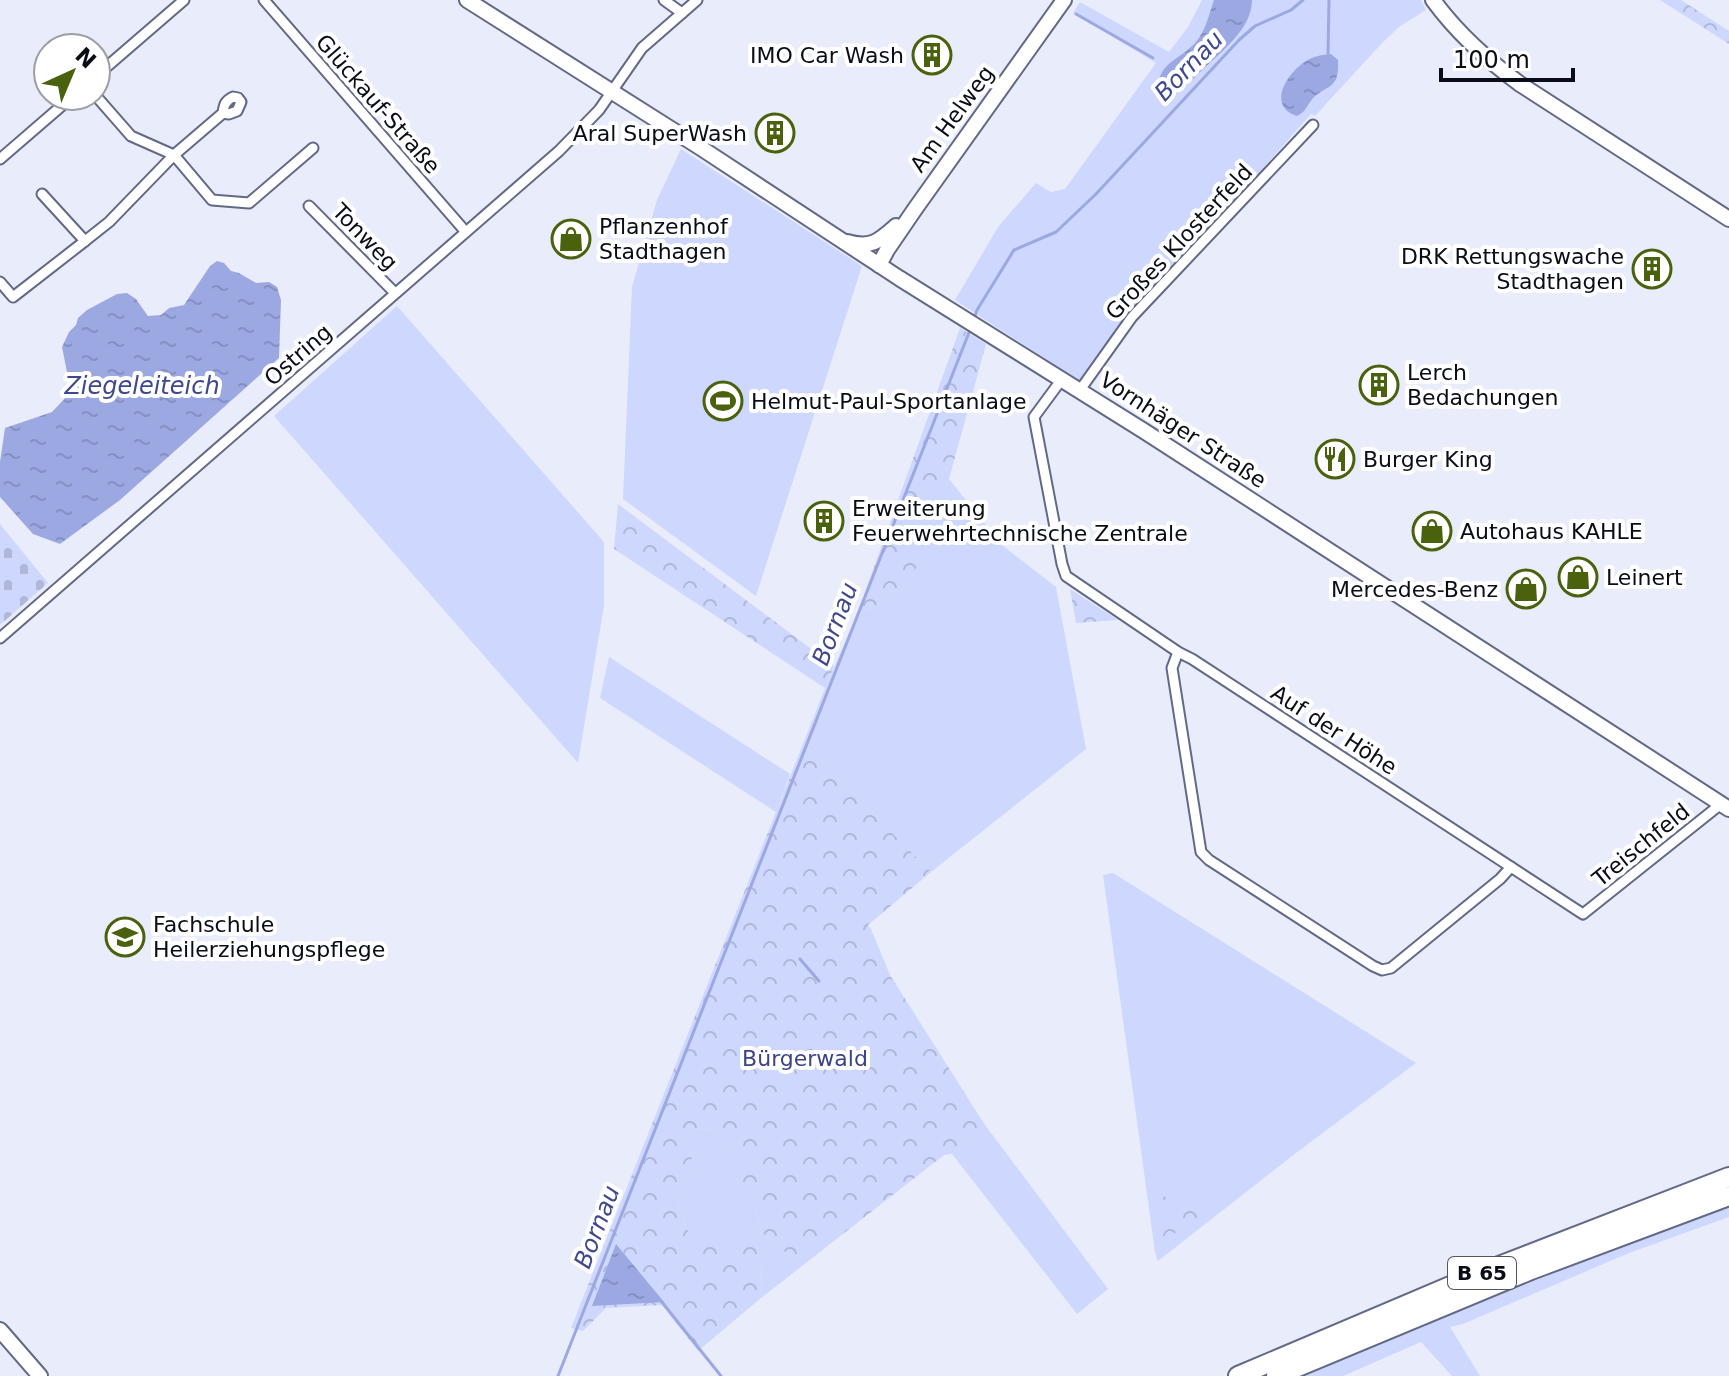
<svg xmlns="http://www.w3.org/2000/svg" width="1729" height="1376" font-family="'DejaVu Sans',sans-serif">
  <defs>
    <pattern id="forest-crowns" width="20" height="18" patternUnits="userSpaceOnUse" patternTransform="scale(2)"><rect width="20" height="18" fill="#ced7fd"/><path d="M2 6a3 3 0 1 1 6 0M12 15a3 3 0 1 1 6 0" fill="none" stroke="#b0b7d8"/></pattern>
    <pattern id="cemetery-stones" width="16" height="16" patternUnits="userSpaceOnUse" patternTransform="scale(2)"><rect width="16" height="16" fill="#ced7fd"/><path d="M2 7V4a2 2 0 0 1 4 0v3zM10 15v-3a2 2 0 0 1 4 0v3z" fill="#b0b7d8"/></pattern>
    <pattern id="water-ripples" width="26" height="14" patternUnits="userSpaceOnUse" patternTransform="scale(2)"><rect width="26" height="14" fill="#9ca8e2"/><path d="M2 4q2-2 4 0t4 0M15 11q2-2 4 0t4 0" fill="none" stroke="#858fc1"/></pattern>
  </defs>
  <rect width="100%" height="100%" fill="#e9edfb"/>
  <g fill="#ced7fd">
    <path d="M1202,0h219l5,10 -27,17 -17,16 -67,73 -4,-2 -117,132 -70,74 -45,61 -124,-81 43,-73 38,-44 15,9 14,-3 91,-126 -83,-50 7,-11 89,50 19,-25z"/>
    <path d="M681,149l181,117 -106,330 -133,-97 9,-212 25,-87z"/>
    <path d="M397,306l207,236v63l-26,158 -304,-347z"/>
    <path d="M949,479l53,66 54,42 30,162 -155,123 -128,-128 22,-56 31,-71 53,-31 21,-53z"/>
    <path d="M609,657l181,117 -14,38 -176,-114z"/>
    <path d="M1113,873l303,190 -120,90 -138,108 -3,-9 -52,-377z"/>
    <path d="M985,1125l123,164 -31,25 -125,-160z"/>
    <path d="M698,1128l15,2 26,33 -6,24 24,24 4,21 41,34 -41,32 1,-46 -70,-11 -15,-38 22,-24 -13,-37z"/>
    <path d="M1729,1204v13l-100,36 -166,71 -13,3 30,49h-28l-31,-34 -78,34h-43l360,-146z"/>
  </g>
  <g fill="url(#forest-crowns)">
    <path d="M1660,0h21l48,31v13z"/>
    <path d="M960,328l26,16 -37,135 -19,54 -21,53 -53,31z"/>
    <path d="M618,504l216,162 -9,22 -211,-139z"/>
    <path d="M1070,589l48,31 -42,3z"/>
    <path d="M803,744l128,128 -63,53 3,4 19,46 95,150 -33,29 -8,1 -142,111 -41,-34 -4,-21 -25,-24 7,-24 -26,-33 -15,-2 -12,14 13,37 -22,24 15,38 9,-7 47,6 14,13 -1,45 -63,53 -36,-46 -56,3 -23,23 -12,-3z"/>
    <path d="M1154,1191l48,25 -40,25z"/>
  </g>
  <path fill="url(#cemetery-stones)" d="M0,524l48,59 -48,42z"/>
  <g fill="url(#water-ripples)">
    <path d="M1214,0h38c0,29 -31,52 -51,71 -5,5 -12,13 -19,16 -6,2 -14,1 -19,0l-4,-6c3,-19 24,-24 36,-38 11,-12 14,-29 19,-43z"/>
    <path d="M1331,54l7,6c2,33 -14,23 -28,42 -5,7 -5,10 -13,14 -31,-10 -10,-43 9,-55 8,-5 16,-6 25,-7z"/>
    <path d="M217,261l7,2 7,8 8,2 17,10 13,-1 8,5 4,13 -2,58 -159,142 -60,44 -27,-10 -33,-37v-35l5,-34 47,-16 19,-20 -9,-45 7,-15 7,-7 2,-7 9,-8 30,-16 10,-1 9,6 12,17 13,-1 8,-7 15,-3 26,-39z"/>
    <path d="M616,1244l48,58 -72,4z"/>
  </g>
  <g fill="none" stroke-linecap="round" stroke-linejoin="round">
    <g stroke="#9ca8e2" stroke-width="3">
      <path d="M1076,14l77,44"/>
      <path d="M1328,54l1,-54"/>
      <path d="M974,319l3,-9 37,-60 42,-18 40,-38 143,-154 16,-14 36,-16 12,-10"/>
      <path d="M800,959l19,22"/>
      <path d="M661,1301l60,75"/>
      <path d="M558,1376l412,-1046"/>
    </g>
    <defs>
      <g id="street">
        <path d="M264,0l201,231"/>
        <path d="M664,0l18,13"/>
        <path d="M96,76l88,-76"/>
        <path d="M96,96l35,40 43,19 38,45 37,3 64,-55"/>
        <path d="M0,159l73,-63"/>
        <path d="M42,194l43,47 24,-19 65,-67 49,-42 6,1 8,-3 4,-9 -3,-4 -5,-1c-8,4 -9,8 -10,16"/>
        <path d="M309,206l86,87"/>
        <path d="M0,282l13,15 72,-56"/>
        <path d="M1062,379l-28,38 28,147 4,12 112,76 14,7 391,255 138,-110"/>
        <path d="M1080,390l52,-73 181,-192"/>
        <path d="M0,638l559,-487 40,-41 43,-62 55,-48"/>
        <path d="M1178,652l-6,16 29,184 8,8 164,106 9,4 9,-2 109,-89 11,-12"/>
      </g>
      <g id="secondary">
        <path d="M467,0l234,148 198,130 245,153 585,378"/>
        <path d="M1433,0c24,33 54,60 87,84l209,135"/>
        <path d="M847,242c24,7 32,-1 49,-16"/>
        <path d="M879,265l8,-15 28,-41 149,-209"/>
        <path d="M0,1330l40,46"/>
      </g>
      <g id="highway">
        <path d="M1238,1376l243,-103 248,-96"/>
        <path d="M1276,1376l255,-106 198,-74"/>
      </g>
    </defs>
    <use href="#street" stroke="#626987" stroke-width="13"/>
    <use href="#secondary" stroke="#626987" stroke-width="18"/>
    <use href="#highway" stroke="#626987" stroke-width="22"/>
    <use href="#street" stroke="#fff" stroke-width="9"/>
    <use href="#secondary" stroke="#fff" stroke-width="14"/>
    <use href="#highway" stroke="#fff" stroke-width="18"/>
  </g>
  <defs>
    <symbol id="building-ring" viewBox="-11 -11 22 22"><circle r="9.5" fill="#fff" stroke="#4a610e" stroke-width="1.5"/><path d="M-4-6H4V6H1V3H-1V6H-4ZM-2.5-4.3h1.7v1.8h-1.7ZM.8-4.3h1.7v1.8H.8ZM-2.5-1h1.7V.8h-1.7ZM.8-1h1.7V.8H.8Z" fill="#4a610e"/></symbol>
    <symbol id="shop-ring" viewBox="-11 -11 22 22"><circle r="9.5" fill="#fff" stroke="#4a610e" stroke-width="1.5"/><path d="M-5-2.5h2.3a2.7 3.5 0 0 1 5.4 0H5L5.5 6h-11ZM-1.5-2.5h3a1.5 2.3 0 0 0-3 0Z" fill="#4a610e"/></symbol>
    <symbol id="stadium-ring" viewBox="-11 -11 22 22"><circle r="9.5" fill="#fff" stroke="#4a610e" stroke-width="1.5"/><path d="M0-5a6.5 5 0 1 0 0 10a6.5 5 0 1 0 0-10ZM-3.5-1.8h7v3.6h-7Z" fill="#4a610e"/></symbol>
    <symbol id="restaurant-ring" viewBox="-11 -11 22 22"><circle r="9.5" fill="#fff" stroke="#4a610e" stroke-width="1.5"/><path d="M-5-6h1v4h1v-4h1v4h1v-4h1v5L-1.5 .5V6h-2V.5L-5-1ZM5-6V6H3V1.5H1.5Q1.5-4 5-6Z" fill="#4a610e"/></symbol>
    <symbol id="school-ring" viewBox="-11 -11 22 22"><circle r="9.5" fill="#fff" stroke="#4a610e" stroke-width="1.5"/><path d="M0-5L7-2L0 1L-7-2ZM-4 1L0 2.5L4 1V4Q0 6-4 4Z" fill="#4a610e"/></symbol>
  </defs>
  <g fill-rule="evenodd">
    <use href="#building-ring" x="910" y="33" width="44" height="44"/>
    <use href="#building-ring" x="753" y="111" width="44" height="44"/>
    <use href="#shop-ring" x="549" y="217" width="44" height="44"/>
    <use href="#building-ring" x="1630" y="247" width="44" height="44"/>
    <use href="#building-ring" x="1357" y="363" width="44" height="44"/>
    <use href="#stadium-ring" x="701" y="379" width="44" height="44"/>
    <use href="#restaurant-ring" x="1313" y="437" width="44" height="44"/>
    <use href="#building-ring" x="802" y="499" width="44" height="44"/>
    <use href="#shop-ring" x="1410" y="509" width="44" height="44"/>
    <use href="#shop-ring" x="1556" y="555" width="44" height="44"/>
    <use href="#shop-ring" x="1504" y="567" width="44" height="44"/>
    <use href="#school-ring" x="103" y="915" width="44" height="44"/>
  </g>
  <g text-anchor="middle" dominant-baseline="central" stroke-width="8" stroke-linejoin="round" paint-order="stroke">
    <rect fill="#fff" stroke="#54555d" stroke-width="2" x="1448" y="1257" width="68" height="32" rx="6"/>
    <g font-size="20" font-weight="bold" fill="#0a0c17">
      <text x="1482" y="1273">B 65</text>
    </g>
    <g font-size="22" fill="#0a0c17" stroke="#fff" text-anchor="start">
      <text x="904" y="55" text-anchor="end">IMO Car Wash</text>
      <text x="747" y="133" text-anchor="end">Aral SuperWash</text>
      <text x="599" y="226">Pflanzenhof<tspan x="599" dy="25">Stadthagen</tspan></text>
      <text x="1624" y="256" text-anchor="end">DRK Rettungswache<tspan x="1624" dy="25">Stadthagen</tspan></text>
      <text x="1407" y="372">Lerch<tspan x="1407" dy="25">Bedachungen</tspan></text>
      <text x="751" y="401">Helmut-Paul-Sportanlage</text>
      <text x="1363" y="459">Burger King</text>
      <text x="852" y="508">Erweiterung<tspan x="852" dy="25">Feuerwehrtechnische Zentrale</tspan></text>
      <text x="1460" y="531">Autohaus KAHLE</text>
      <text x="1606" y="577">Leinert</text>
      <text x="1498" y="589" text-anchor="end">Mercedes-Benz</text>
      <text x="153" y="924">Fachschule<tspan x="153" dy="25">Heilerziehungspflege</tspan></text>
    </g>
    <g font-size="22" fill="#0a0c17" stroke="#fff">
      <text transform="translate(378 104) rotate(49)">Glückauf-Straße</text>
      <text transform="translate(952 119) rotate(-54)">Am Helweg</text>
      <text transform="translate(365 237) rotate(46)">Tonweg</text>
      <text transform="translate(1179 242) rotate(-47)">Großes Klosterfeld</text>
      <text transform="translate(298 355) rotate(-41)">Ostring</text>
      <text transform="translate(1183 430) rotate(33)">Vornhäger Straße</text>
      <text transform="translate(1334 730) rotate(33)">Auf der Höhe</text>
      <text transform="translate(1641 845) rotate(-39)">Treischfeld</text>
    </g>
    <g font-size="22" fill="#3b448a" stroke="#fff">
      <text x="805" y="1058">Bürgerwald</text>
    </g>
    <g font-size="24" font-style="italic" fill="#3f488e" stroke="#fff">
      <text transform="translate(1189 66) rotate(-46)">Bornau</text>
      <text x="142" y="386">Ziegeleiteich</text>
      <text transform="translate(835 624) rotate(-69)">Bornau</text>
      <text transform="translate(597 1227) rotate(-69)">Bornau</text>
    </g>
  </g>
  <g transform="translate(72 72) rotate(44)"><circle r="38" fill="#ffffff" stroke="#9d9ea2" stroke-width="2"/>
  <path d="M0-6L14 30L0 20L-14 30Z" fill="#4a610e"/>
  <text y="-12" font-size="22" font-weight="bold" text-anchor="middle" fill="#0a0c17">N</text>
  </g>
  <path d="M1441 68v12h132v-12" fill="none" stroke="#0a0c17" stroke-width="4"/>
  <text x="1453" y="68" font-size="24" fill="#0a0c17" stroke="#ffffff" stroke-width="6" paint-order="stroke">100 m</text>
</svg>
